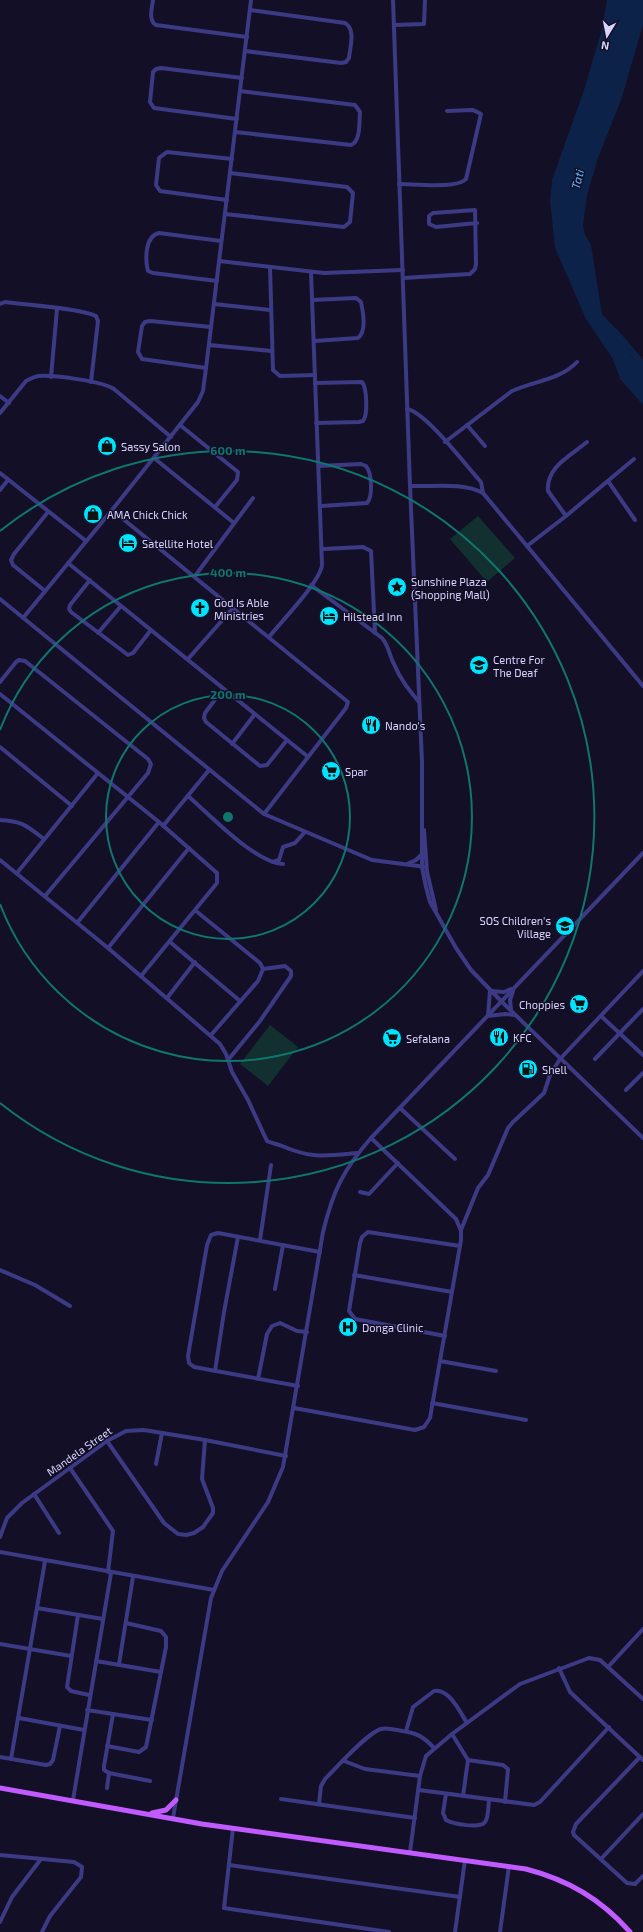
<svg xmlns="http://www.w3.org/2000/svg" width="643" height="1932" font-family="'Exo 2',sans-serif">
  <rect width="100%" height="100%" fill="#130f26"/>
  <g fill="#12302f">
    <path d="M478,516l37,42 -28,24 -37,-43z"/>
    <path d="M270,1025l28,22 -30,39 -28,-22z"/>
  </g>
  <path fill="#0c2248" d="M607,0h36v25l-22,75 -23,58 -11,37 -4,31 2,9 6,10 11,69 12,13 18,31 11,10v37l-23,-26 -7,-20 -27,-40 -31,-71 -5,-47 2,-21 32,-90 18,-61z"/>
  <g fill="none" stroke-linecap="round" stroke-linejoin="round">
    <path stroke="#0c2248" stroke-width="7" d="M615,332l28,33"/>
    <g stroke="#3d3a85" stroke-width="4">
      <path d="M153,0c-1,8 -5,20 3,25l91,12"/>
      <path d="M393,0l17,486 12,276v105l4,20 4,15 26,46 15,22 31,32 141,136"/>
      <path d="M394,25l30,-1 1,-24"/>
      <path d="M245,51l96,12 5,-1 3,-4c1,-11 7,-29 -4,-35l-95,-13"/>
      <path d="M237,119l-83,-11 -4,-6 3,-30 3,-3 5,-1 81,10"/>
      <path d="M235,132l116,13c10,-4 8,-23 9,-33l-5,-7 -115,-14"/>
      <path d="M399,184c15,0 58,5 67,-5l15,-65 -8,-4 -26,1"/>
      <path d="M227,200l-67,-9 -4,-6 3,-27 8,-6 65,7"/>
      <path d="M225,214l119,13 6,-5 3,-29 -6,-6 -117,-14"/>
      <path d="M219,261l105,12 79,-3"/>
      <path d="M270,267l3,103 7,6 35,-1"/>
      <path d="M403,278l67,-4 5,-5 1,-5 -1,-54 -42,3 -4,3v8l7,3 41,-4"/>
      <path d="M217,281l-64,-8 -5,-2c-3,-12 -3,-35 11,-38l62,8"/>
      <path d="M312,300l44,-2 5,4c2,10 6,29 -3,36l-44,3"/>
      <path d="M0,304l5,-2c21,3 74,6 91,14l2,5 -7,61"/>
      <path d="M214,304l56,6"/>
      <path d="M209,345l62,6"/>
      <path d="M206,368l-64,-9 -4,-7 4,-26 3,-4 5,-1 61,6"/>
      <path d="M51,377l6,-68"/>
      <path d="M315,383l47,-1c5,6 6,33 1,39l-4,1 -43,1"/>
      <path d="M0,396l9,7"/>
      <path d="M407,409c19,3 59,57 74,73l2,11"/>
      <path d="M0,413l26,-32c4,-2 7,-4 12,-5 15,-1 64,5 76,13l57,48"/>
      <path d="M180,425l58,47 -1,8 -22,27"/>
      <path d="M467,425l18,21"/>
      <path d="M445,442l67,-51c22,-10 48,-11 65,-29"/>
      <path d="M154,458l80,65"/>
      <path d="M319,466l42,-2 5,2c6,7 7,31 1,37l-46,3"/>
      <path d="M0,473l86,68"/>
      <path d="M608,481l27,39"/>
      <path d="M410,486c22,1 53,-4 73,7l160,193"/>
      <path d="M0,490l8,-10"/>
      <path d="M112,510l236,192 -2,6 -82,106"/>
      <path d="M566,516l-18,-25c-2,-24 22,-35 39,-49"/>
      <path d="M527,546l39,-30 68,-57"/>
      <path d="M323,549l40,-2 8,4 4,82"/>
      <path d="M68,563l239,193"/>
      <path d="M195,576l58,-78"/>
      <path d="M90,580l-20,25 -1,4 2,3 57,43 5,-2 18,-23"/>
      <path d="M311,585l71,53c7,8 7,17 12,26 6,15 15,26 25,38"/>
      <path d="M45,591l-32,-26 -2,-5 3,-6 34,-42"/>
      <path d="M0,599l264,215 108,46 54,7"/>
      <path d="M23,618l89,-108 86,-108 5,-11 3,-23 45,-368"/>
      <path d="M98,633l23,-27"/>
      <path d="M269,637c12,-15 51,-55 53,-72l-11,-293"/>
      <path d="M188,659l45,-51"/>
      <path d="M0,682l16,-20 3,-2 6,1 123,98 3,5 -3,9 -103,123"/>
      <path d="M223,689l-18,24 -1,5 2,4 54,44 7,-1 20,-25"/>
      <path d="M0,694l159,128 58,51v10l-76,93"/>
      <path d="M232,744l23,-30"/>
      <path d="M0,747l72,59"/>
      <path d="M188,796c21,18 67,67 95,68"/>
      <path d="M0,820c22,1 27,6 44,19"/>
      <path d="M163,826l46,-56"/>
      <path d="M424,830l3,42 9,38"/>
      <path d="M0,860l108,88 112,96 6,10 6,18 16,28 19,41c4,2 10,3 15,5 30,13 44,10 76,7"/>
      <path d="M273,862l6,-2 4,-13 12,-4 10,-11"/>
      <path d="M407,864l9,-4 6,-6"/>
      <path d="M17,873l81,-100"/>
      <path d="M196,911l64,52 3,6 -5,12 -47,54"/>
      <path d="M77,923l82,-101"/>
      <path d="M170,942l70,59"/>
      <path d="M108,948l81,-100"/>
      <path d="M511,989l-7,3 -14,-1 -2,25 17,-2 10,1"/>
      <path d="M167,998l28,-36"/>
      <path d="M511,1010l-1,-10 3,-9"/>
      <path d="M601,1016l42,39"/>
      <path d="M595,1059l48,-50"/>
      <path d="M228,1060l32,-39 31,-45v-5l-6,-5 -22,3"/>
      <path d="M626,1090l17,-17"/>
      <path d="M400,1108l55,51"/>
      <path d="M360,1192l9,2 29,-31"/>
      <path d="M461,1230l17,-42 10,-13 20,-47 5,-6 31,-29 6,-18 10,-16 83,-88"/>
      <path d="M260,1240l11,-75"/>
      <path d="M0,1270l35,15 35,21"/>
      <path d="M354,1275l98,17"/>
      <path d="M275,1289l8,-44"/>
      <path d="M445,1336l-90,-17 -6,-8 11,-68 2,-6 6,-5 92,14"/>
      <path d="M440,1361l56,10"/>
      <path d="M215,1371l9,-59 14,-75"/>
      <path d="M258,1379l9,-45 5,-8 8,-3 17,8 10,1"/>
      <path d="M298,1386l-104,-19 -5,-4 -1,-7 19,-111 4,-10 7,-2 102,19"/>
      <path d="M432,1403l94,17"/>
      <path d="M294,1408l121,22 9,-3 6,-9 31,-178v-9l-5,-12 -85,-81"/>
      <path d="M107,1441l57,82 14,11 8,1 8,-2 9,-6 10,-14v-5l-11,-29 3,-39"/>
      <path d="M156,1464l6,-31"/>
      <path d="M70,1468l43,63 -5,41"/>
      <path d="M34,1494l25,39"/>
      <path d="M0,1537l7,-19 15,-15 85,-62 19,-10 18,-1 61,10 81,16"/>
      <path d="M0,1552l214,38"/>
      <path d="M37,1608l66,11"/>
      <path d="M78,1615l-11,72 4,4 18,4"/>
      <path d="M0,1644l71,12"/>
      <path d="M96,1661l65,11"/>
      <path d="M119,1664l14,-87"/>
      <path d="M608,1667l35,-38"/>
      <path d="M559,1668l11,24 73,68"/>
      <path d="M87,1710l26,4"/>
      <path d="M19,1718l65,12"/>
      <path d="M406,1731l7,-24 21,-16c15,-3 26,21 33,32"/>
      <path d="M452,1734l16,26 -5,36"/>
      <path d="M107,1746l32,6 7,-5 20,-100v-10l-5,-6 -35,-8"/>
      <path d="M0,1757l46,8 4,-1 3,-4 7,-34"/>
      <path d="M640,1757l-64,67 -3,8 1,3 53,48 8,1 8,-8"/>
      <path d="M11,1759l34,-198"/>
      <path d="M468,1760l35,5 5,4 -3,33"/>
      <path d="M344,1761l21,8 55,7"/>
      <path d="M150,1781l-41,-8 -5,-3v-4l9,-52 39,6"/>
      <path d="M107,1788l2,-15"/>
      <path d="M419,1790l115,15 6,-3 69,-75"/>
      <path d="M446,1794l-3,19 3,7c7,4 34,9 39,2 4,-5 3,-16 4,-22"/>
      <path d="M281,1799l134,19"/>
      <path d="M73,1800l38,-227"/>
      <path d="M319,1804l2,-18 4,-7c12,-12 42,-46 56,-50 6,-2 15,1 21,2 15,2 22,6 32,17"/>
      <path d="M173,1818l38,-220 11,-27 46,-69 15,-35 40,-235c10,-41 20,-62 48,-94l272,-285"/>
      <path d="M233,1828l-9,80 165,24"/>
      <path d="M410,1852l10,-76 6,-20 26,-22 68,-50 69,-26 11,2 43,39"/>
      <path d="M0,1855l74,7 8,5 -1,10 -31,39 -8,16"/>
      <path d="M601,1859l42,-45"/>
      <path d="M229,1865l231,32"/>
      <path d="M0,1922l12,-25 29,-38"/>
      <path d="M455,1932l10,-72"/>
      <path d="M500,1932l9,-66"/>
    </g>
    <g stroke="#c25bff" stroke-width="5">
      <path d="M0,1788l202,36 324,45c42,11 75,30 104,63"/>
      <path d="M152,1813l14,-3 10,-10"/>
    </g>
  </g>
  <g fill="none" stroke="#0f766e" stroke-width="2">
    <circle cx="228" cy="817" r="122"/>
    <path d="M0 730A244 244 0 1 1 0 904"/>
    <path d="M0 531A366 366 0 1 1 0 1103"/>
  </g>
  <defs>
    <symbol id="shop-disc" viewBox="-11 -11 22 22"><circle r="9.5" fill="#00e5ff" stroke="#130f26"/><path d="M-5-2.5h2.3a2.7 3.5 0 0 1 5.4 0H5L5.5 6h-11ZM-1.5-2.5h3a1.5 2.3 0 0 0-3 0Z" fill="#111"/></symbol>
    <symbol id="hotel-disc" viewBox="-11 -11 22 22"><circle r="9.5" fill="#00e5ff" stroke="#130f26"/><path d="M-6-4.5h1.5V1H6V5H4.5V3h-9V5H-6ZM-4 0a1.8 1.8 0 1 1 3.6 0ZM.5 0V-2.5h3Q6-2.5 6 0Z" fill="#111"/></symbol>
    <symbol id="sight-disc" viewBox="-11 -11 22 22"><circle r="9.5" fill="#00e5ff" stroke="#130f26"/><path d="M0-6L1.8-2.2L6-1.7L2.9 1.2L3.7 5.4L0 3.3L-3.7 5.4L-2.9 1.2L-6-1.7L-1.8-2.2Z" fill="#111"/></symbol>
    <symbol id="church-disc" viewBox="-11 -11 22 22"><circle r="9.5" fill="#00e5ff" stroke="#130f26"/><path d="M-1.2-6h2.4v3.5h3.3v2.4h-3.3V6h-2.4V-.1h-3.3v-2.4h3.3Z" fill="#111"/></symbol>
    <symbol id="school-disc" viewBox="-11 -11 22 22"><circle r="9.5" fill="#00e5ff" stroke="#130f26"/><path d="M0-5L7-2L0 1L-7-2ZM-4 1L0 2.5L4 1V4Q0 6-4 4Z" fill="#111"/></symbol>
    <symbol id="restaurant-disc" viewBox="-11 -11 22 22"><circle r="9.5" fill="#00e5ff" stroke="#130f26"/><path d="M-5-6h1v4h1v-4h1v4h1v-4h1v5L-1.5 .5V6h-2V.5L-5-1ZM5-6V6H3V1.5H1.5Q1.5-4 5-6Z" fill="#111"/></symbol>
    <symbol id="supermarket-disc" viewBox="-11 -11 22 22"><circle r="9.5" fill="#00e5ff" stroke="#130f26"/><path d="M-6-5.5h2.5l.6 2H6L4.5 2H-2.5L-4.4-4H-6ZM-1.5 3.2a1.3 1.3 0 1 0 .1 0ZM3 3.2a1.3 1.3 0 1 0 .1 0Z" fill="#111"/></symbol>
    <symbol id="fuel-disc" viewBox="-11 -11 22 22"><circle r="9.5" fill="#00e5ff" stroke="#130f26"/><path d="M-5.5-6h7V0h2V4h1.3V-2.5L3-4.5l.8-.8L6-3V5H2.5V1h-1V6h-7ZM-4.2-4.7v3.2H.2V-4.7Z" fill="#111"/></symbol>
    <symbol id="hospital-disc" viewBox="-11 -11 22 22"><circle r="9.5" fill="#00e5ff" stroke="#130f26"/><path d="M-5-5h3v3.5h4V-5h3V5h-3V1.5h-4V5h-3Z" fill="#111"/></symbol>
  </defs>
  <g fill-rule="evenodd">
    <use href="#shop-disc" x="96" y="435" width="22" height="22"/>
    <use href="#shop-disc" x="82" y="503" width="22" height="22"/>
    <use href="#hotel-disc" x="117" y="532" width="22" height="22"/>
    <use href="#sight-disc" x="386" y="576" width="22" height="22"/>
    <use href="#church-disc" x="189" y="597" width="22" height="22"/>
    <use href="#hotel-disc" x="318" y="605" width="22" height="22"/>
    <use href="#school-disc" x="468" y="654" width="22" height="22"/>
    <use href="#restaurant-disc" x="360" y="714" width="22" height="22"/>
    <use href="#supermarket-disc" x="320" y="760" width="22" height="22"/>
    <use href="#school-disc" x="554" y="915" width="22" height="22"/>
    <use href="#supermarket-disc" x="568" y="993" width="22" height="22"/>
    <use href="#restaurant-disc" x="488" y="1026" width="22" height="22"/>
    <use href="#supermarket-disc" x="381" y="1027" width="22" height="22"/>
    <use href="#fuel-disc" x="517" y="1058" width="22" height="22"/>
    <use href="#hospital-disc" x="337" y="1316" width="22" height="22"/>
  </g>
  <g text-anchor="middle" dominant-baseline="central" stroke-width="3" stroke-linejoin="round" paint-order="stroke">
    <g font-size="11" fill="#d9d4ff" stroke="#130f26" text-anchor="start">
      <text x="121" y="446">Sassy Salon</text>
      <text x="107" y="514">AMA Chick Chick</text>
      <text x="142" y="543">Satellite Hotel</text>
      <text x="411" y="581">Sunshine Plaza<tspan x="411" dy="13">(Shopping Mall)</tspan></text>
      <text x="214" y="602">God Is Able<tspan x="214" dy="13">Ministries</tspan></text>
      <text x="343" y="616">Hilstead Inn</text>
      <text x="493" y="659">Centre For<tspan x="493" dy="13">The Deaf</tspan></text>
      <text x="385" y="725">Nando's</text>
      <text x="345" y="771">Spar</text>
      <text x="551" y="920" text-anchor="end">SOS Children's<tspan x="551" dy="13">Village</tspan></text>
      <text x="565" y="1004" text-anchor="end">Choppies</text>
      <text x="513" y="1037">KFC</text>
      <text x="406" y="1038">Sefalana</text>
      <text x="542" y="1069">Shell</text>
      <text x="362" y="1327">Donga Clinic</text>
    </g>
    <g font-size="11" fill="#d9d4ff" stroke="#130f26">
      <text transform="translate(79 1451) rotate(-35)">Mandela Street</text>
    </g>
    <g font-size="12" font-style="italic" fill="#62b6ff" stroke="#130f26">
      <text transform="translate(577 179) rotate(-76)">Tati</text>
    </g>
  </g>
  <circle cx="228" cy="817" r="6" fill="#0f766e" stroke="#130f26" stroke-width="2"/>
  <g font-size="12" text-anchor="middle" font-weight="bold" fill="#0f766e" stroke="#130f26" stroke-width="3" stroke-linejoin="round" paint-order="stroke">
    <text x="228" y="455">600 m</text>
    <text x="228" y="577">400 m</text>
    <text x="228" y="699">200 m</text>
  </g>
  <g transform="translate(607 36) rotate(190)" stroke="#130f26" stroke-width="3" paint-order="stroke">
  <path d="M0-3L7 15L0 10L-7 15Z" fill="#d9d4ff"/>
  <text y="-6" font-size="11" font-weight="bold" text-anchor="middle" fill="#d9d4ff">N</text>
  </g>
</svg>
